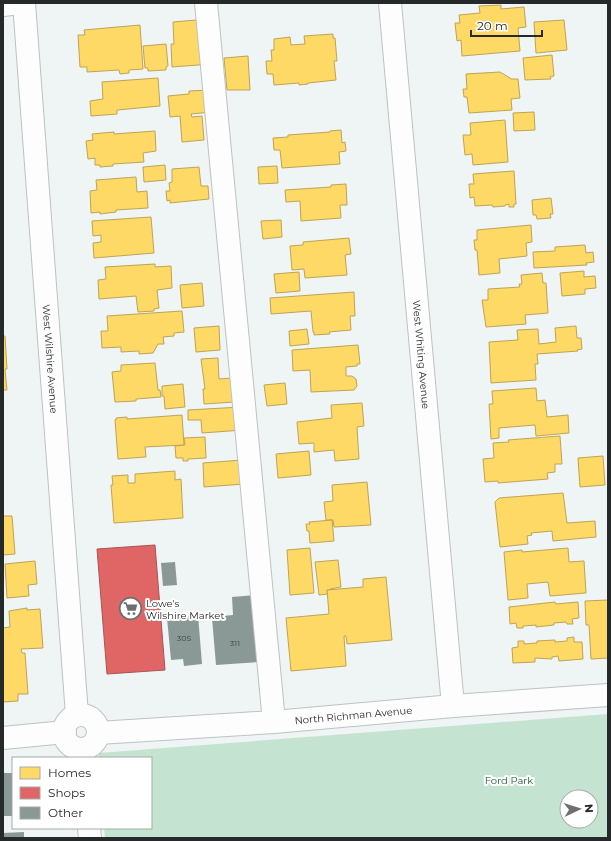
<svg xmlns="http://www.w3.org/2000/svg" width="611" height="841" font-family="Montserrat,sans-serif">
  <rect width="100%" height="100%" fill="#eff4f4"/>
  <path fill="#c4e4d1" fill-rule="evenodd" d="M608,714v124h-503l-1,-10h47v-70h-52v-5zM567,797h24v24h-24z"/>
  <g fill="#ffd966" stroke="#bea454">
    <path d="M501,5v4l23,-2 2,20 -8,1 2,23 -58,5 -1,-16 -4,1 -2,-18h5l-1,-8 21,-2 -1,-7z"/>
    <path d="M208,19l3,45 -39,3 -1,-23h3l-1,-22z"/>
    <path d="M564,20l3,30 -31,3 -2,-31z"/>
    <path d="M140,25l3,44 -14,1v3l-9,1 -1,-4 -32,2v-5h-7l-2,-32h7l-1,-5z"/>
    <path d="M333,34v4h2l2,23h-3l2,19 -28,3v1l-9,1v-2l-25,2 -1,-11h-6l-1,-13h6l-1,-11h3v-11l16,-2 1,8 14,-1 -1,-8z"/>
    <path d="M166,44l2,22 -2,1v3l-18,1v-3h-3l-2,-22z"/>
    <path d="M552,55l2,21 -4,1 1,2 -26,1 -2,-22z"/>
    <path d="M248,56l2,34h-23l-3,-32z"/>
    <path d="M500,72l10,6 1,1h7l2,19 -9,1 1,11 -43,3 -2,-16h-3l-1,-8h4l-1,-15z"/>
    <path d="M158,78l2,28 -43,4v4l-26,2 -1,-15 13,-2 -1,-17z"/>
    <path d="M210,90l2,22 -21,2 1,3 10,-1 2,24 -22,2 -2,-26 -10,1 -2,-21 21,-2v-3z"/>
    <path d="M534,112l1,18 -21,1 -1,-18z"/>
    <path d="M505,120l3,42 -35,3 -1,-11 -7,1 -2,-20h8l-1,-12z"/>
    <path d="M341,130l1,13 3,-1 1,9 -7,1 1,12 -58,4 -2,-18h-6l-1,-12 15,-1v-2l42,-3v-1z"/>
    <path d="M155,131l1,20 -13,2 1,9 -31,2v2l-13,1v-2h-5v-7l-7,1 -2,-18 7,-1 -1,-6 22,-2v2z"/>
    <path d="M165,165l1,15 -22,2 -1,-15z"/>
    <path d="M277,166l1,17 -19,1 -1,-17z"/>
    <path d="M199,167l2,19h7l1,13 -39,4v-3l-3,1 -1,-10h4l-1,-8 3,-1v-13z"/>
    <path d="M514,171l2,33h-2v3h-5v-3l-4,1v1l-12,1 -1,-2 -17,1 -1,-9 -4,1 -1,-14h5l-1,-10z"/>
    <path d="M136,177l1,15 10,-1 1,17 -32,2v2l-16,2v-2l-9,1 -1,-22 7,-1 -1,-10z"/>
    <path d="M346,184l1,21h-7l1,13 -40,3 -1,-20 -14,1 -1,-12 46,-3v-2z"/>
    <path d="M551,198l2,16h-3l1,4 -14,1 -1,-4h-3l-1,-15z"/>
    <path d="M151,217l3,36 -60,5 -1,-15 8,-1v-7l-8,1 -1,-15z"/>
    <path d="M281,220l1,17 -19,2 -2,-18z"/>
    <path d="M531,225l1,17 -6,1 1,13 -28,3 1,14 -21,2 -2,-25h-2l-1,-10h3v-10z"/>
    <path d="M349,238l2,16 -6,1 2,20 -42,3 -1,-9 -12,1 -2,-24 13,-1v-3z"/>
    <path d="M585,245l1,8 7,-1 1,10 -8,1 1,2 -53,3 -1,-16 22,-1v-4z"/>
    <path d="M155,264v3l16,-1 1,22 -15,2 2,18 -5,1v2l-16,1 -2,-16 -37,3 -1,-19 8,-1 -1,-12z"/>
    <path d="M584,271v6l11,-1 1,12 -11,1v5l-23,2 -2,-23z"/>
    <path d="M299,272l1,19 -24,2 -2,-19z"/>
    <path d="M542,273l1,10h3l2,30 -23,2 1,9 -40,3 -4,-27h6v-11l32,-2 -1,-3h3l-1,-9z"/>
    <path d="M202,283l2,23 -22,2 -2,-23z"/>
    <path d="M354,292l1,24h-5l1,14 -22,2 1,2 -16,1v-3h-1l-2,-21 -40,3 -1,-16z"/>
    <path d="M182,311l2,21 -10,1v3l-11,1 1,7h-6l-5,9 -14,1v-3l-18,1v-5l-19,1 -1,-17h7l-1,-15z"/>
    <path d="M219,326l1,24 -24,2 -2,-24z"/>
    <path d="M576,326l1,12h4l1,11 -5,1 1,1 -41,3 1,10h-3l1,16 -45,3 -2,-41 29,-2 -1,-10 21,-1 1,15 17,-2 -1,-14z"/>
    <path d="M307,329l2,15 -19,2 -1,-15z"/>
    <path d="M3,336h2l2,33h-2l2,21h-4z"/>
    <path d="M358,345l2,19h-3v2l-11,1v9h6l4,3 1,7 -3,4 -43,2 -1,-22 -17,1 -1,-21z"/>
    <path d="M218,358l1,21 14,-1 2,24 -31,2 -1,-15h2l-4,-30z"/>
    <path d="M155,363l3,27h2l1,7 -25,2v2l-21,1 -3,-30 9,-1v-6z"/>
    <path d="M285,383l2,21 -20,2 -3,-21z"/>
    <path d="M183,384l2,23 -20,2 -1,-13h-2v-10z"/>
    <path d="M536,388l1,13 8,-1 2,17 21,-2 1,18 -33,3 -1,-11 -36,3v10l-8,1 -2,-35h4l-1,-13z"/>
    <path d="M362,403l2,23 -7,1 2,32 -24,2 -1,-11 -20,2v-9l-15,1 -2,-22 35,-4 -1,-13z"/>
    <path d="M241,407l2,23 -41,3 -1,-13h-13v-10z"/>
    <path d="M182,415l2,30 -39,2 1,10 -28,2 -3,-39h1v-2l11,-1v2z"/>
    <path d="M560,436l2,28h-7v8l-8,1 1,6 -50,4v-2l-13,1 -2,-23 11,-1 -1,-15 16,-1 -1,-2z"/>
    <path d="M205,437l1,21 -18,1v2h-5v-3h-7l-1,-12 10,-1 -1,-7z"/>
    <path d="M309,451l2,24 -33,3 -2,-24z"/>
    <path d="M603,456l2,29 -25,2 -2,-29z"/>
    <path d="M242,460l2,24 -40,3 -1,-24z"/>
    <path d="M175,471v9l6,-1 2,39 -69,5 -3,-38h2l-1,-9 16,-1v8h7v-9z"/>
    <path d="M367,482l4,43 -37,2 -1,-7h-7l-2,-18 9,-1 -1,-16z"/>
    <path d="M563,493l4,30 28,-2 1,16 -43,4 -1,-10 -21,2 1,2 -5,1 1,8 -28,3 -5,-45 4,-4z"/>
    <path d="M3,516h9l3,38 -12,1z"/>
    <path d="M332,520l2,21 -24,2 -1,-12h-2l-1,-7h4l-1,-2z"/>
    <path d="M310,548l4,45 -24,2 -3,-45z"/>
    <path d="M568,548l1,14 15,-1 2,32 -36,3 -2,-14 -21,2 1,14 -20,2 -4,-48 18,-2v2z"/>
    <path d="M338,560l3,27 -11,2v1h-3l1,4 -9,1 -4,-33z"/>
    <path d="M35,561l2,23 -9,1 1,11 -22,2 -2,-34z"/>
    <path d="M386,577l6,63 -45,4 -1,-8h-2l2,30 -55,5 -5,-53 43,-4 -2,-24 36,-3v-8z"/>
    <path d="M608,600v58l-17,1 -2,-34h-3l-1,-24z"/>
    <path d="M555,602l1,2 22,-2 1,16 -7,1 1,5h-6l-1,-2 -12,1v2l-18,2v-2l-13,1v2h-6l-1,-5 -6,1 -1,-17z"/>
    <path d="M27,608v2l13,-1 3,39 -22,1 1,4h3l3,41h-10v7l-15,1v-74l7,-1 -1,-16z"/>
    <path d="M574,637v5h8l1,17 -24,2 -1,-5 -6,1v2l-17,-1v4l-22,1 -1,-15 6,-1v-6h6v3l13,-1v-2l18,-1v2l12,-1v-3z"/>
  </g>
  <path fill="#e06666" stroke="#a85454" d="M155,545l10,125 -58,4 -10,-125z"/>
  <g fill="#8a9996">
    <path d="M175,562l2,23 -14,1 -2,-23z"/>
    <path d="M256,595l3,67 -43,3 -4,-47 2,-1v-5h9v4l10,-1 -1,-18z"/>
    <path d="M198,615l4,49 -18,2 -1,-7 -12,1 -4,-42z"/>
    <rect x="3" y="773" width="10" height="43"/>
    <path d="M24,832v6h-21v-5z"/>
  </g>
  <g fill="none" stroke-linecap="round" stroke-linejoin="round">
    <defs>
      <g id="minor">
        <path id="s1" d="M24,3l53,712"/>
        <path d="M206,3l68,719"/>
        <path id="s2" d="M390,3l63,703"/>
        <path d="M3,5l16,-2"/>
        <circle cx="81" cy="732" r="17"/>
        <path id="s3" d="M98,733l176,-11 179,-16 155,-11"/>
        <path d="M3,738l62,-6"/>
        <path d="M89,828l1,10"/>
      </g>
    </defs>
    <use href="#minor" stroke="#bfc2c2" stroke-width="24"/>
    <use href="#minor" stroke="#fdfdfd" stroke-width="22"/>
  </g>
  <defs>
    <symbol id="supermarket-ring" viewBox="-11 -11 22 22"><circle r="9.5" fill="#fff" stroke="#6c7071" stroke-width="1.5"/><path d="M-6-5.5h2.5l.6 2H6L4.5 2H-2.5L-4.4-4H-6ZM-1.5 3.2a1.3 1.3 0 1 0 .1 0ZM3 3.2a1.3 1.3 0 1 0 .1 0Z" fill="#6c7071"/></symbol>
  </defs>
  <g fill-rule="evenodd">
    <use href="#supermarket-ring" x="118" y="596" width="25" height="25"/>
  </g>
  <g text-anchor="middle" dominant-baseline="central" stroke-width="4" stroke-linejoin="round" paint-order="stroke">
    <g font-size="8" fill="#3f4545">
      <text x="184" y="638">305</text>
      <text x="235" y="643">311</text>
    </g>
    <g font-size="10" fill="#26292a" stroke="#fff">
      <text stroke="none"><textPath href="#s2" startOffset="353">West Whiting Avenue</textPath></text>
      <text stroke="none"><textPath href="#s1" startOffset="357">West Wilshire Avenue</textPath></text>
      <text stroke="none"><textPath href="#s3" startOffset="256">North Richman Avenue</textPath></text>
    </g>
    <g font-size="10" fill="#26292a" stroke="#fff" text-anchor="start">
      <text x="146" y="603">Lowe's<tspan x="146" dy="12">Wilshire Market</tspan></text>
    </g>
    <g font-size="10" fill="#185939" stroke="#fff">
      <text x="509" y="780">Ford Park</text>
    </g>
  </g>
  <rect width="611" height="841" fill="none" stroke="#26292a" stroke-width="8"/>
  <rect x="12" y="757" width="140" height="72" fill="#ffffff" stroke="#a8a9aa"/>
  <rect x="20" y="767" width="20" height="12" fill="#ffd966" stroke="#a8a9aa"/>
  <text x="48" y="777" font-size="12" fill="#26292a">Homes</text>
  <rect x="20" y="787" width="20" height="12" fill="#e06666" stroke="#a8a9aa"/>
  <text x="48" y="797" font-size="12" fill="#26292a">Shops</text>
  <rect x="20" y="807" width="20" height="12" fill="#8a9996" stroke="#a8a9aa"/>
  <text x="48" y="817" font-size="12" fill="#26292a">Other</text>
  <g transform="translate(579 809) rotate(86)"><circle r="19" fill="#ffffff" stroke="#a8a9aa"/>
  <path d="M0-3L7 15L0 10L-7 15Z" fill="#6c7071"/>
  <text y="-6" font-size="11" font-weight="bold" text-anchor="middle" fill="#26292a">N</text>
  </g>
  <path d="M471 30v6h71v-6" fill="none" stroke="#26292a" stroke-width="2"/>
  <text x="477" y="30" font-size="12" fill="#26292a" stroke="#ffffff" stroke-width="3" paint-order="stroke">20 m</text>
</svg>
